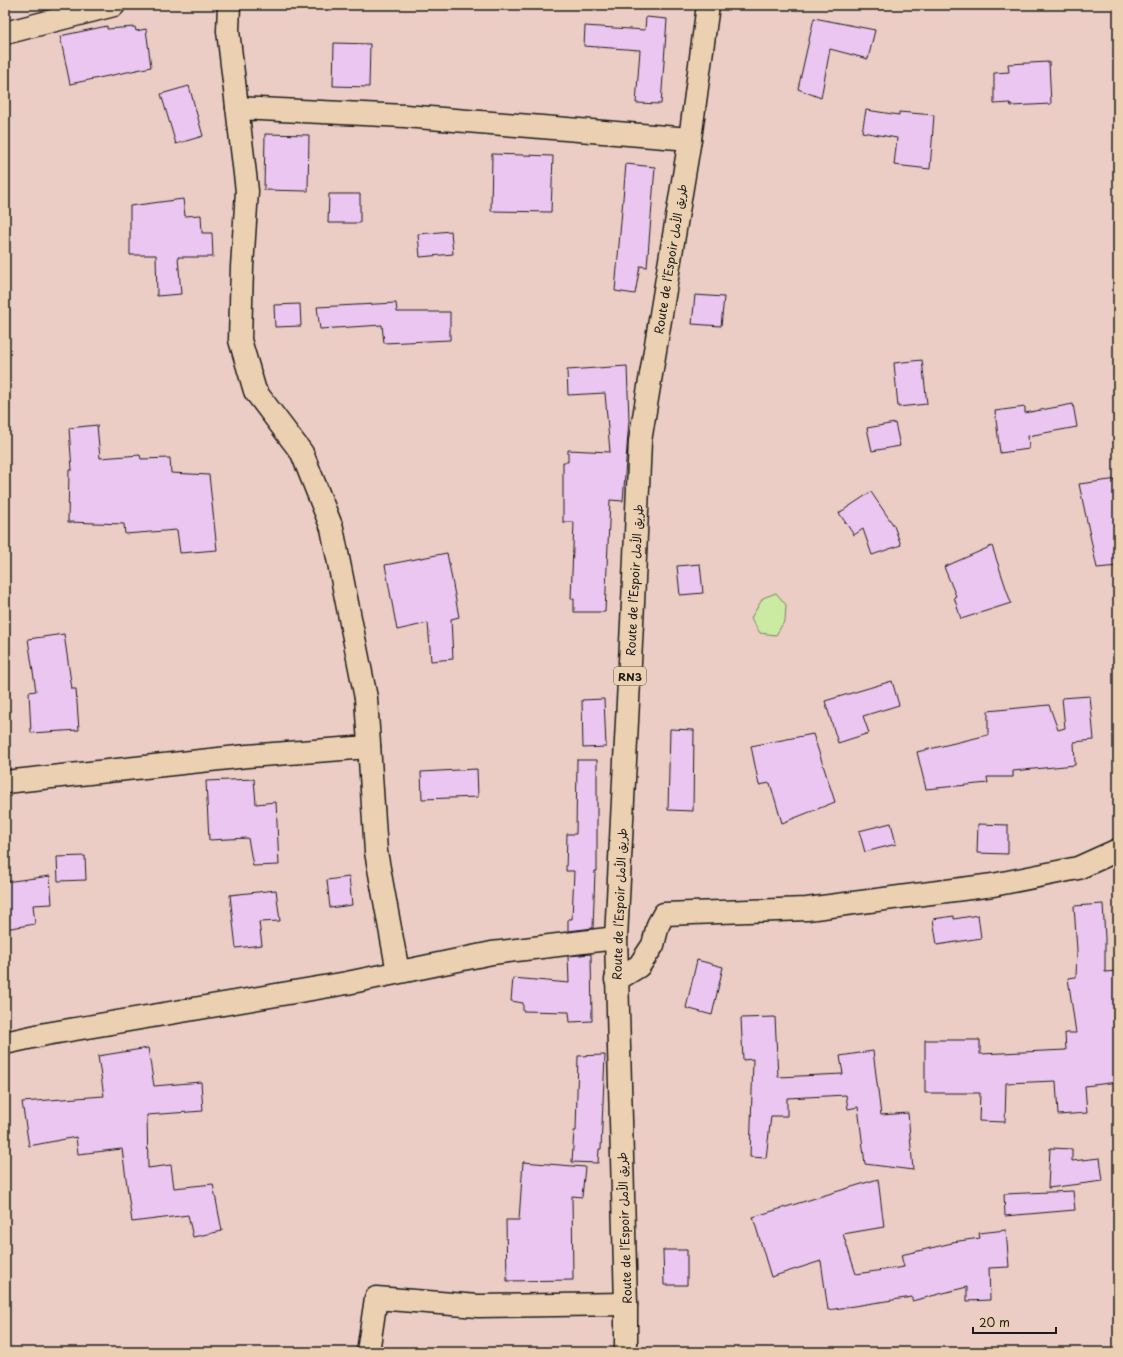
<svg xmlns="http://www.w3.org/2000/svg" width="1123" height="1357" font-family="'Playpen Sans','Playpen Sans Arabic',sans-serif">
  <rect width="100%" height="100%" fill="#ebcdc5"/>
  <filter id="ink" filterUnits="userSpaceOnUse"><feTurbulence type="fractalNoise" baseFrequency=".025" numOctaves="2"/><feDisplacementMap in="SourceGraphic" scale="8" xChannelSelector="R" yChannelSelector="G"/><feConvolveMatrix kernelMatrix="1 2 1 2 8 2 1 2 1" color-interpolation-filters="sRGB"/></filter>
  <g filter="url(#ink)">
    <path fill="#cbeba3" stroke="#748460" d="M776,593l10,12 -1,15 -9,15 -16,-2 -9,-15 12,-20z"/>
    <g fill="#eac6f1" stroke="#1c1c1c">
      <path d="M646,17l21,2 -6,85 -25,-1 4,-53 -56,-4 1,-20 60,4z"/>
      <path d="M814,18l61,12 -7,29 -38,-10 -9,49 -23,-9z"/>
      <path d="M107,26v3l28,-2 1,4 10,-2 5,38 -81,17 -10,-48z"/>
      <path d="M334,43l36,1 -1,43 -36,-1z"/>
      <path d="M1049,62l2,42 -40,2 -1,-3 -16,1v-31l15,-1 -1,-8z"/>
      <path d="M189,86l14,50 -27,8 -15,-50z"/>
      <path d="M866,110l33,5v-3l35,3 -4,54 -36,-4 3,-27 -35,-6z"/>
      <path d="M265,134l44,1 -1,56 -44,-1z"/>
      <path d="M492,154l61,2 -2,56 -60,-1z"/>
      <path d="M626,164l29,3 -8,100 -7,-1 -5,28 -20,-3z"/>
      <path d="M329,194h31v29h-32z"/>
      <path d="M183,199l2,17 16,-1 1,18h10l1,24h-35l3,37 -24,2 -1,-41h-26v-49z"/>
      <path d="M451,231l2,23 -33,3 -2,-23z"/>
      <path d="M695,295l29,2 -3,29 -29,-2z"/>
      <path d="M396,303l1,9h53v28l-66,3 -2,-18 -62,4 -3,-22z"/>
      <path d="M300,304l1,22 -26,1 -1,-22z"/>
      <path d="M922,360l5,44 -29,3 -4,-44z"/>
      <path d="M627,366l2,54 -6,81 -13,-1 -5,112h-31v-13h-3l3,-77h-11v-60h5v-12l42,2 -5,-59 -37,2 -1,-25z"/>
      <path d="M1073,404l4,23 -49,9 1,13 -29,4 -5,-42 30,-4v6z"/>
      <path d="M895,423l5,23 -28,5 -5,-23z"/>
      <path d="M97,425l3,33 40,-3 1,4 29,-1 1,15 38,2 8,75 -37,3 -3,-23 -52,4 -1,-10 -56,-2 1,-52h3l-3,-42z"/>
      <path d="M1118,479v87l-21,2 -18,-84z"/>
      <path d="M871,492l23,34 7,19 -29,10 -9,-26 -9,6 -15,-22z"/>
      <path d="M992,546l19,57 -50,16 -7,-22 2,-1 -12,-29z"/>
      <path d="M447,553l12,64 -8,2 2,40 -22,2 -3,-38 -31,7 -12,-65z"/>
      <path d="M700,564l3,29 -23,2 -3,-29z"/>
      <path d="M64,634l8,55h4l3,41 -48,3 -2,-41 7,-1 -8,-52z"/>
      <path d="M892,681l7,24 -36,11 6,17 -31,10 -13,-42z"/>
      <path d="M1090,696l4,44 -20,2 1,23 -62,6v6h-26l1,6 -62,6 -9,-37 71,-17v-24l61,-6 9,25 7,-2 -3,-30z"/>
      <path d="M604,699l2,48 -23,1 -1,-48z"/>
      <path d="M670,729l24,1 -1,81 -25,-1z"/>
      <path d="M813,734l22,68 -53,21 -12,-40 -11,2 -8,-39z"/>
      <path d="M577,760h20v111h-2l-2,57 -25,3v-12h4l2,-48h-8l1,-37h9z"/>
      <path d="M477,769l1,28 -56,2 -1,-27z"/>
      <path d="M254,779l2,25 20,-2 3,63 -26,1 -5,-28 -39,2 -3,-59z"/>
      <path d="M891,823l5,21 -31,8 -6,-21z"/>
      <path d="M978,824l30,1v29l-31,-1z"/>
      <path d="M85,856l1,24 -28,1 -1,-24z"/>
      <path d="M50,876l2,28 -19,1 2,19 -30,5v-47z"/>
      <path d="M349,877l3,28 -22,3 -3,-28z"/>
      <path d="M276,890l4,31 -21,1 3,23 -26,3 -6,-53z"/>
      <path d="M1103,904l2,34v34l13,-1v111l-33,4 2,27 -29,2 -2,-34 -50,2 -1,39 -26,-1 1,-28h-55v-53h55v14l86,-4 -1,-17h11l-8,-55 8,-1 1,-27 -3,-44z"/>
      <path d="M978,915l3,23 -44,7 -4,-26 21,-3v3z"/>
      <path d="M591,954l1,67 -22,1 -1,-10 -46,-1v-8l-12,-2 2,-23 56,5 -1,-27z"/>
      <path d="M697,960l26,7 -11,48 -26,-7z"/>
      <path d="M775,1017l3,60 65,-3 -3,-18 33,-5 8,64 27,-2 5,57 -48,-6 -7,-57 -10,2 -2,-14 -59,3v18h-16l-5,42 -16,-1 3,-98 -10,1 -2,-42z"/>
      <path d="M148,1048l6,38 47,-4 2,29 -56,4 1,53 23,-3 3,23 39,-4 9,47 -29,6 -5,-22 -56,7 -10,-73 -44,5 -2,-17 -47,9 -7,-44 82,-6 -6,-40z"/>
      <path d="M605,1055l-4,94h-2l-1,14 -26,-1 2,-31h2l2,-75z"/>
      <path d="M1050,1148l22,1v12l28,-3 3,23 -55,7z"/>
      <path d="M523,1162l62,5 -3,30 -10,-1 1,84 -66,1 -1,-61h13z"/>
      <path d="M878,1179l6,48 -41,7 13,40 48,-7 -3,-12 51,-12v-1l28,-4 -1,-5 27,-3 3,37 -20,1 1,32 -23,1v-14l-55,14v-4l-84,13 -7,-49 -50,16 -18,-60z"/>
      <path d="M1073,1191l2,19 -70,6 -1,-22z"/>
      <path d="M663,1250h24v35h-23z"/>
    </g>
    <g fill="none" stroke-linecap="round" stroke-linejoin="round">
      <defs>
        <g id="minor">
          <path d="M229,5l-1,26 19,160 -5,76 -2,73 15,51 47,62 30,75 34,170 10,154 22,120"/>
          <path d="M5,33l109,-28"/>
          <path d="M237,108l168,8 285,23"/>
          <path d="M5,782l242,-26 122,-9"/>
          <path d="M616,980l23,-14 14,-21 5,-20 6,-11 143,-5 186,-24 85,-17 40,-18"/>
          <path d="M5,1043l41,-9 301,-51 145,-30 124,-15"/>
          <path d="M368,1352l8,-54 102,8 148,-2"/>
        </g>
        <path id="trunk" d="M626,1352v-48l-10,-366 17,-335 7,-162 50,-302 18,-134"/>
      </defs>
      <use href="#minor" stroke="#1c1c1c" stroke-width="25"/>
      <use href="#trunk" stroke="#1c1c1c" stroke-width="25"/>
      <use href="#minor" stroke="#ebd0b2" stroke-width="22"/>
      <use href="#trunk" stroke="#ebd0b2" stroke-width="22"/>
    </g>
  </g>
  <g text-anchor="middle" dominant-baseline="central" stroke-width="3" stroke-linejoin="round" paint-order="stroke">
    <rect fill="#ebd0b2" stroke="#5a5249" stroke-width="1" x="614" y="667" width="32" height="18" rx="3"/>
    <g font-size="11" font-weight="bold" fill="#1c1c1c">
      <text x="630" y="676">RN3</text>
    </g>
    <g font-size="12" fill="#1c1c1c" stroke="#ebd0b2">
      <text transform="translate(670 259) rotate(-81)">Route de l’Espoir طريق الأمل</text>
      <text transform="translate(634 580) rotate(-87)">Route de l’Espoir طريق الأمل</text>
      <text transform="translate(619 904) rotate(-88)">Route de l’Espoir طريق الأمل</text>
      <text transform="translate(624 1228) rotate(-92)">Route de l’Espoir طريق الأمل</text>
    </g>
  </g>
  <rect width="1123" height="1357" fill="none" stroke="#ebd0b2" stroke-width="20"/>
  <rect x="10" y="10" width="1103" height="1337" fill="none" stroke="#1c1c1c" stroke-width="1.5" filter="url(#ink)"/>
  <path d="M973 1327v6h83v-6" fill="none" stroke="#1c1c1c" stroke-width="2"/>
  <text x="979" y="1327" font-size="12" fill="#1c1c1c" stroke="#ebd0b2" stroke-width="3" paint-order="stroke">20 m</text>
</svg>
